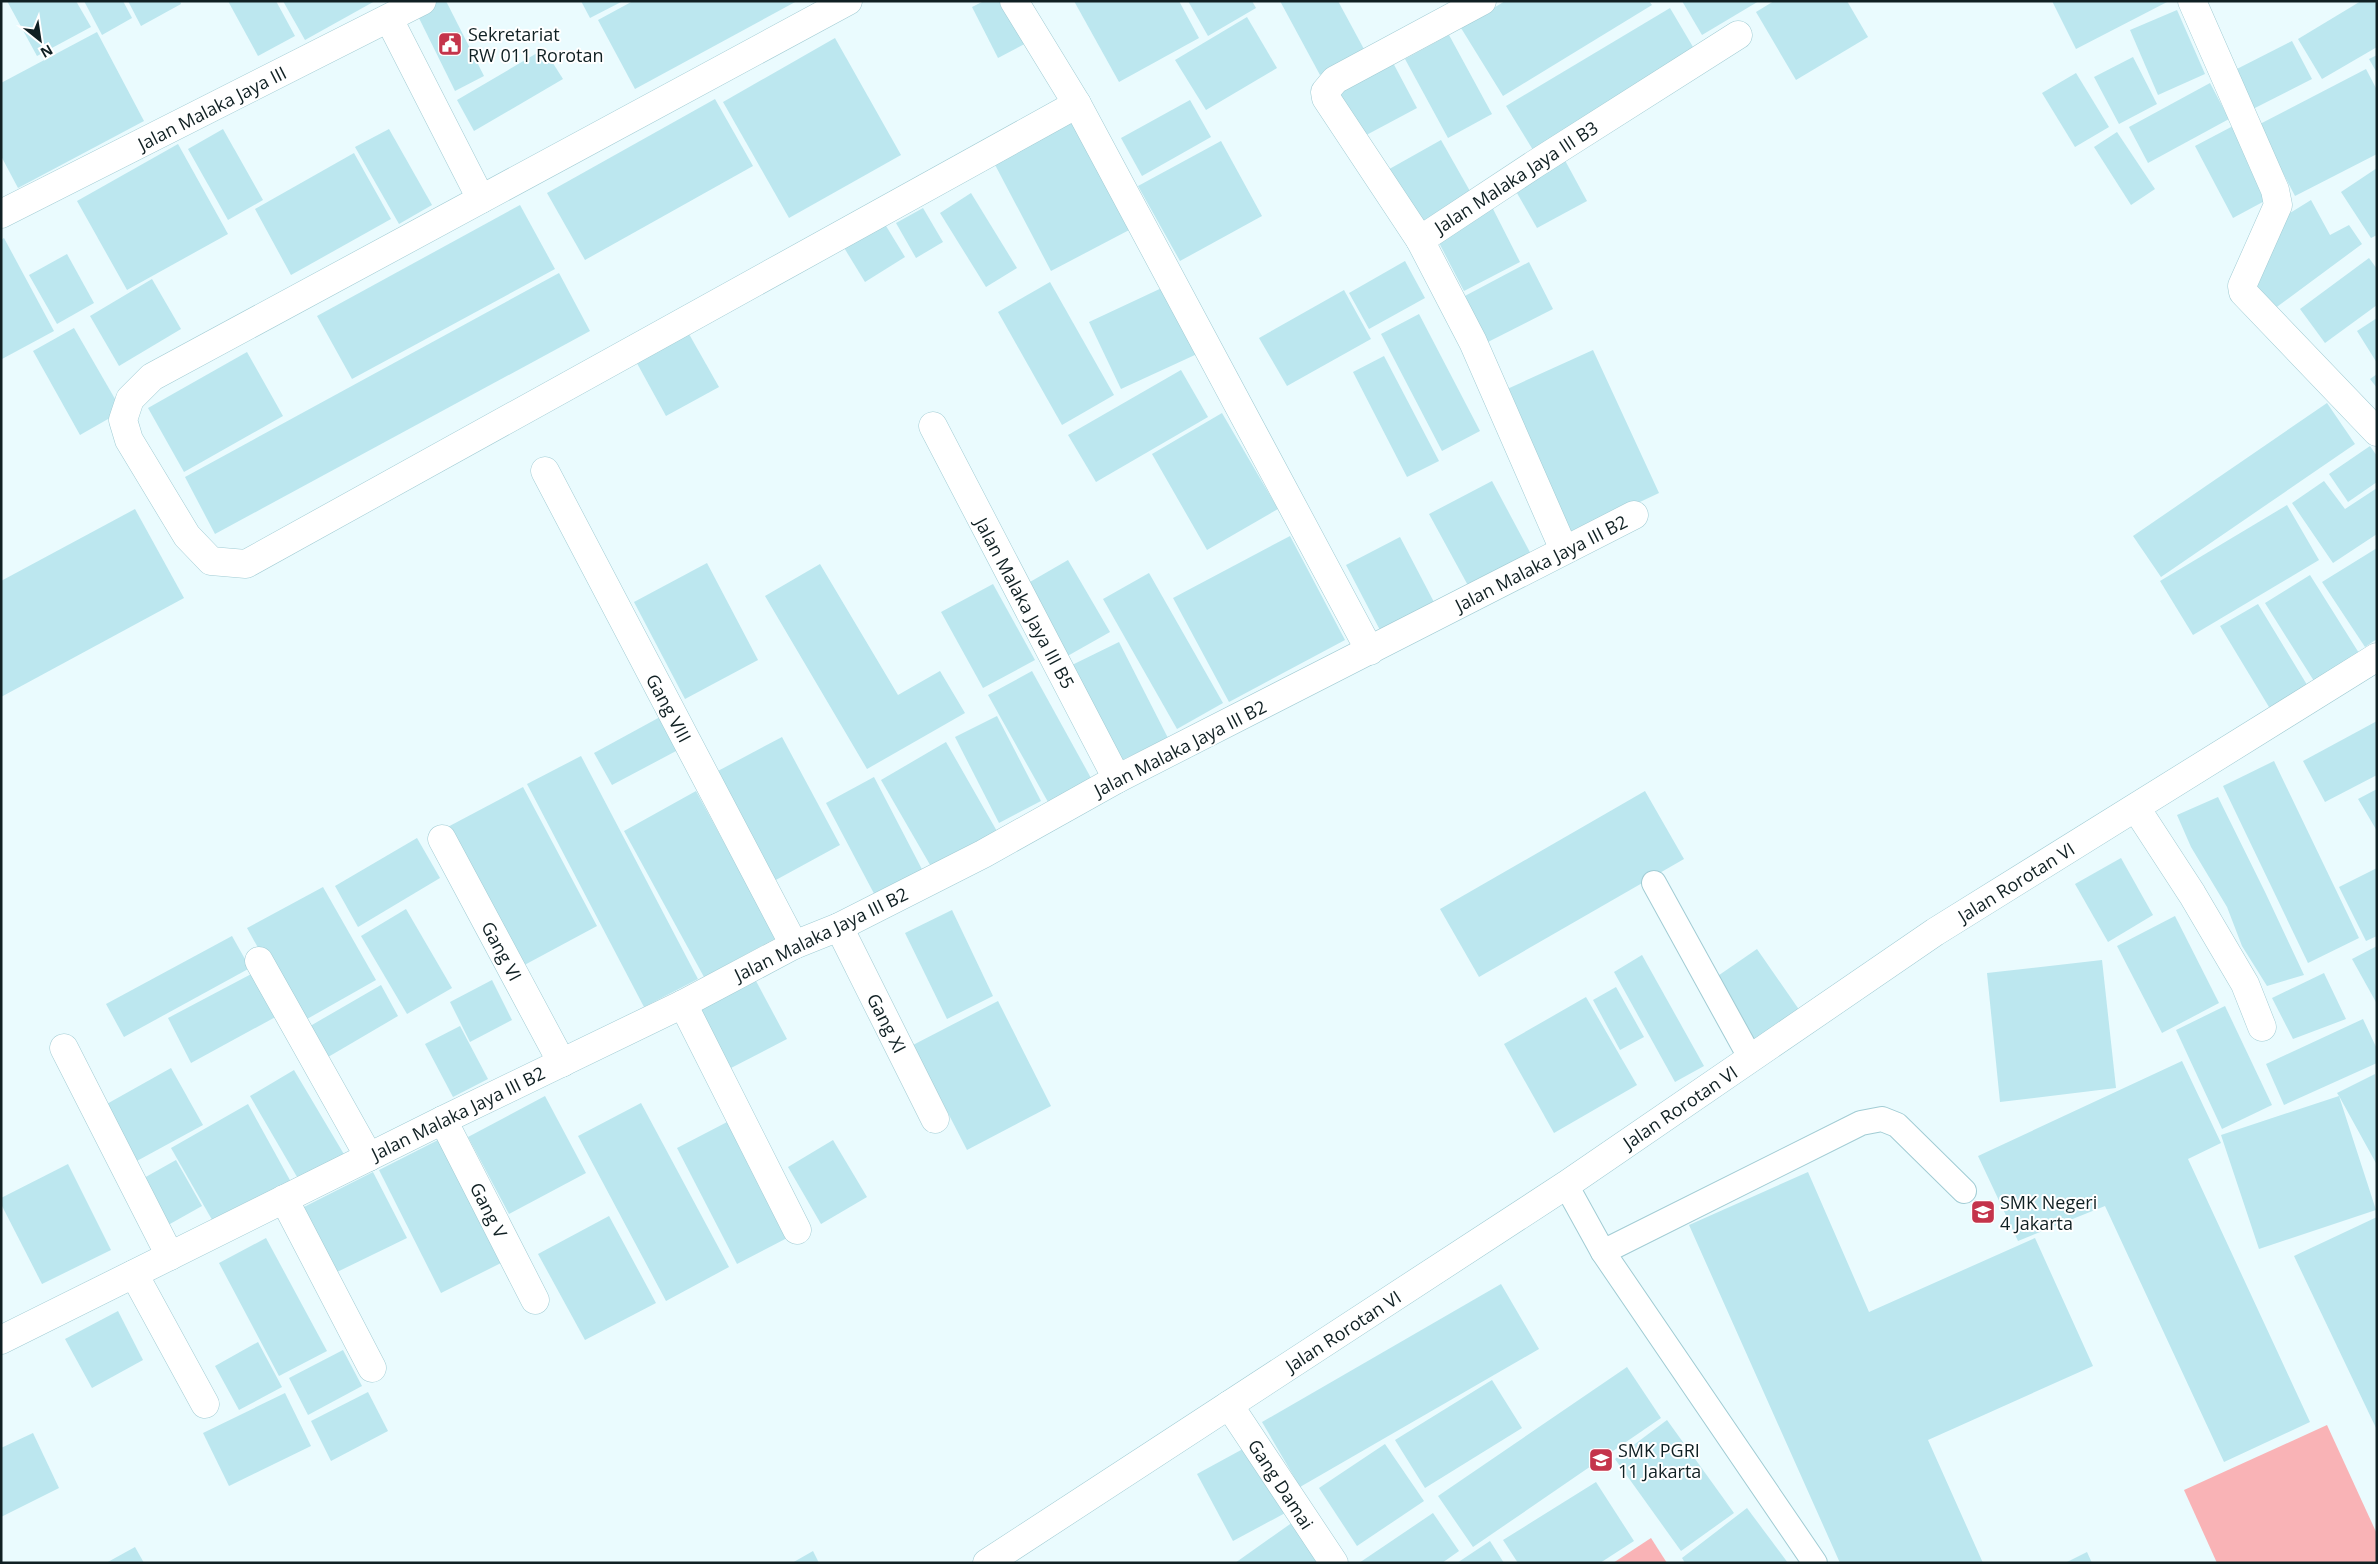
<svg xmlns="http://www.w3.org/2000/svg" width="2378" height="1564" font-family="'Open Sans',sans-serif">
  <rect width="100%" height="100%" fill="#eafbfe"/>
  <g fill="#f9b3b6">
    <path d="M2327,1425l50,109v29h-160l-33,-73z"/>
    <path d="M1651,1538l16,25h-54z"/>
  </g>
  <g fill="#bce7ef">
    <path d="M7,1h69l15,26 -54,29z"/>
    <path d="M84,1h39l9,17 -30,17z"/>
    <path d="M128,1h52l1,3 -40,22z"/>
    <path d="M228,1h48l19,35 -37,20z"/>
    <path d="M283,1h92l-70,39z"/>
    <path d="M438,1h8l38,75 -29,15 -39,-79z"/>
    <path d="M581,1h42l-33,17z"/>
    <path d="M633,1h164l-162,88 -37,-69z"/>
    <path d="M984,1h25l21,40 -32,17 -26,-51z"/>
    <path d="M1074,1h105l20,37 -80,44z"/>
    <path d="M1188,1h64l4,7 -48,28z"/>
    <path d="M1280,1h58l27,50 -45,24z"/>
    <path d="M1505,1h144l3,4 -149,91 -42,-68z"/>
    <path d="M1682,1h77l-57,34z"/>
    <path d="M1774,1h73l21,36 -72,43 -40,-68z"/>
    <path d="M2052,1h117l-93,48z"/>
    <path d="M2361,1h16v46l-55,32 -24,-40z"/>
    <path d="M1670,8l26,44 -163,98 -27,-44z"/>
    <path d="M2177,10l28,64 -47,21 -28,-65z"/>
    <path d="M1247,17l30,51 -71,42 -31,-50z"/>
    <path d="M97,32l47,89 -126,67 -17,-32v-73z"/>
    <path d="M1449,35l43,79 -44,24 -43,-79z"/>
    <path d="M835,38l66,117 -112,63 -66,-116z"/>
    <path d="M2292,41l20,38 -63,32 -20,-38z"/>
    <path d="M544,49l19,30 -89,52 -17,-31z"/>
    <path d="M2377,55v18l-8,-14z"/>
    <path d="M2133,57l24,47 -38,20 -25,-47z"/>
    <path d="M1391,59l26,49 -60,32 -26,-48z"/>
    <path d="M2366,69l11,21v64l-82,42 -37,-71z"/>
    <path d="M2076,73l33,54 -34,20 -33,-54z"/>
    <path d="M2210,83l19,36 -81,44 -19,-36z"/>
    <path d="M715,99l38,67 -168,94 -38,-67z"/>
    <path d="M1190,100l21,37 -69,39 -21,-38z"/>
    <path d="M1074,118l59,110 -82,43 -58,-110z"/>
    <path d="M2233,126l39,71 -39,21 -38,-72z"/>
    <path d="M223,129l40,71 -35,20 -40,-71z"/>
    <path d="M389,129l43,76 -33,19 -44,-77z"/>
    <path d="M2117,132l38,57 -24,16 -37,-58z"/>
    <path d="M1441,140l34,60 -57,33 -34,-61z"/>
    <path d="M1221,141l41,75 -82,45 -42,-75z"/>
    <path d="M178,144l50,90 -101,56 -50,-89z"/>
    <path d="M354,153l37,66 -100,56 -36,-66z"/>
    <path d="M1561,153l26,48 -50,27 -27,-47z"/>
    <path d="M2377,168v67l-6,3 -30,-46z"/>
    <path d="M971,193l46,75 -31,19 -46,-74z"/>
    <path d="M2311,200l19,35 19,-10 13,19 -88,65 -24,-25 27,-63z"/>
    <path d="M520,205l35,64 -203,110 -35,-63z"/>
    <path d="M1491,205l29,57 -56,29 -29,-56z"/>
    <path d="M923,208l20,34 -27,16 -20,-35z"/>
    <path d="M883,221l22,36 -40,25 -22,-36z"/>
    <path d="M4,238l50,93 -52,28 -1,-119z"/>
    <path d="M67,254l27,49 -37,21 -28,-49z"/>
    <path d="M2369,258l8,11v36l-52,38 -25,-34z"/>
    <path d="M1405,261l20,37 -56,31 -20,-36z"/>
    <path d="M1529,262l24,47 -67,34 -23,-46z"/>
    <path d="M559,273l31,58 -375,203 -30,-57z"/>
    <path d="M152,279l29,50 -62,37 -29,-50z"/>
    <path d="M1050,282l64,113 -52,30 -64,-113z"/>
    <path d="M1166,286l31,68 -76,35 -32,-67z"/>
    <path d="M1344,290l27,49 -84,47 -28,-48z"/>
    <path d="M1419,314l61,117 -38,20 -61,-117z"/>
    <path d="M2377,318v45l-20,-32z"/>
    <path d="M685,327l34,60 -53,29 -33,-60z"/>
    <path d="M74,328l48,83 -42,24 -47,-84z"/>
    <path d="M1593,350l66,143 -87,41 -67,-144z"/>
    <path d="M247,352l36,64 -99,56 -36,-64z"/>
    <path d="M1384,356l55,105 -32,16 -54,-105z"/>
    <path d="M1181,370l27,47 -112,65 -28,-47z"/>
    <path d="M2377,374v14l-7,-9z"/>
    <path d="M2327,403l28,41 -194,133 -28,-41z"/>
    <path d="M1222,413l56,96 -71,41 -55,-96z"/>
    <path d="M2370,446l7,10v26l-29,20 -19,-28z"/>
    <path d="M1492,481l41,77 -62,33 -42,-77z"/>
    <path d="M2324,481l21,28 32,-21v46l-44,29 -41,-60z"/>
    <path d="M2287,505l32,55 -126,75 -33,-54z"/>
    <path d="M135,509l49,89 -183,99v-116z"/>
    <path d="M1290,536l55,104 -116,62 -56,-104z"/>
    <path d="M1400,537l35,67 -54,28 -35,-67z"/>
    <path d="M2377,548v91l-12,8 -43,-65z"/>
    <path d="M1068,560l42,72 -46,26 -41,-72z"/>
    <path d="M707,563l51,97 -73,39 -51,-97z"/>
    <path d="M820,564l78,131 42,-24 25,42 -98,56 -102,-173z"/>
    <path d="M1149,573l74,130 -46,26 -74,-130z"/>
    <path d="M2310,575l54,86 -45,28 -54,-86z"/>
    <path d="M993,584l42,76 -52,28 -42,-76z"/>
    <path d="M2258,604l54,89 -37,24 -55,-91z"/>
    <path d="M1119,642l49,96 -48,23 -48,-96z"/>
    <path d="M1032,671l59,107 -43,24 -60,-107z"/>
    <path d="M997,716l44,85 -42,22 -44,-86z"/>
    <path d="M660,717l18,33 -66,35 -18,-32z"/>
    <path d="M2377,721v54l-52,27 -22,-41z"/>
    <path d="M782,737l58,108 -66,36 -58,-109z"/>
    <path d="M946,742l52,91 -65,37 -52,-90z"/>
    <path d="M581,756l117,223 -54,28 -117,-223z"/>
    <path d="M2274,761l85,177 -51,25 -85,-177z"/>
    <path d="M874,777l52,100 -47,26 -53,-100z"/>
    <path d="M523,787l74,139 -80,43 -75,-139z"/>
    <path d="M2377,789v42l-19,-32z"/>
    <path d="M696,791l80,147 -72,39 -80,-146z"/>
    <path d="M1645,791l39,68 -205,118 -39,-68z"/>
    <path d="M2218,797l48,97 38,81 -37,11 -25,-40 -15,-39 -36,-60 -14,-32z"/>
    <path d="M417,838l23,40 -82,49 -23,-41z"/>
    <path d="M2121,858l32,57 -45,27 -33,-58z"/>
    <path d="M2377,868v68l-11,5 -27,-54z"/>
    <path d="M323,887l53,93 -76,43 -53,-95z"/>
    <path d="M406,909l46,79 -45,26 -46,-78z"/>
    <path d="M952,910l41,86 -46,23 -42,-86z"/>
    <path d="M2175,916l44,87 -57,30 -45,-87z"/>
    <path d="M232,936l18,32 -126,69 -18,-33z"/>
    <path d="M2377,946v58l-25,-45z"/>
    <path d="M1757,949l43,62 -49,33 -42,-62z"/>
    <path d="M1642,955l62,111 -29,16 -61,-110z"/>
    <path d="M2102,960l14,128 -116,14 -13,-129z"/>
    <path d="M257,971l24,43 -90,49 -23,-45z"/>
    <path d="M2324,973l22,46 -53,20 -21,-41z"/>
    <path d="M755,979l32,60 -56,29 -32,-60z"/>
    <path d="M492,980l20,40 -42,22 -20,-40z"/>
    <path d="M381,985l17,31 -75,44 -18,-31z"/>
    <path d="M1616,987l28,50 -24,13 -27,-50z"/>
    <path d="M1586,997l51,88 -83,48 -50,-89z"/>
    <path d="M998,1001l53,105 -84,44 -54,-105z"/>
    <path d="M2225,1006l47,99 -50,24 -46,-99z"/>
    <path d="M2363,1019l14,30v14l-93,42 -18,-41z"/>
    <path d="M460,1026l28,53 -35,18 -28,-53z"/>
    <path d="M2182,1061l39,82 -33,16 122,263 -86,40 -119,-256 -87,35 -40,-85z"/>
    <path d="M171,1068l32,57 -68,37 -30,-57z"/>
    <path d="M294,1070l51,86 -45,26 -50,-86z"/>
    <path d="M2375,1074l2,91 -38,-69 37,114 -117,39 -38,-114 118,-39 -2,-3z"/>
    <path d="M545,1096l41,77 -77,41 -41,-77z"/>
    <path d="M641,1103l88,164 -63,34 -88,-165z"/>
    <path d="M248,1104l43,78 -76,43 -44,-77z"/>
    <path d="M731,1120l60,116 -54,28 -60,-116z"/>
    <path d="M438,1140l63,123 -60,30 -62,-123z"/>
    <path d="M833,1140l34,57 -46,27 -33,-57z"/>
    <path d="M176,1160l26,46 -41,23 -26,-46z"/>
    <path d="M68,1164l43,86 -69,34 -41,-80v-6z"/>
    <path d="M373,1172l34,66 -72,35 -33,-65z"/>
    <path d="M1808,1172l61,140 166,-74 58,128 -165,74 55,123h-143l-151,-338z"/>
    <path d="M609,1216l47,87 -71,37 -47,-86z"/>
    <path d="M2377,1217v213l-83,-174z"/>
    <path d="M266,1238l61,113 -48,25 -60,-113z"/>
    <path d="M1501,1284l38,65 -239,138 -38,-65z"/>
    <path d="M118,1311l25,49 -51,28 -27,-49z"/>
    <path d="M258,1342l24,45 -43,23 -24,-44z"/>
    <path d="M343,1350l19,36 -54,29 -19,-37z"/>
    <path d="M1627,1367l34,51 -188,129 -35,-51z"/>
    <path d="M1492,1380l30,48 -97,60 -30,-48z"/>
    <path d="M368,1392l20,39 -57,30 -20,-40z"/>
    <path d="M285,1393l26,53 -82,40 -26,-53z"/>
    <path d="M1667,1420l67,93 -53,38 -66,-92z"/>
    <path d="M33,1433l26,55 -58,29v-69z"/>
    <path d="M1252,1444l35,68 -54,29 -36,-67z"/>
    <path d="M1385,1444l39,57 -67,45 -38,-58z"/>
    <path d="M1596,1482l38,59 -34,22h-82l-15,-23z"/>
    <path d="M1747,1508l41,55h-103l-3,-5z"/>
    <path d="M1433,1513l26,38 -17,12h-83z"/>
    <path d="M1293,1522l29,41h-87z"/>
    <path d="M1490,1541l14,22h-47z"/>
    <path d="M135,1547l9,16h-38z"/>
    <path d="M813,1551l6,12h-27z"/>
    <path d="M2087,1552l5,11h-27z"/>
  </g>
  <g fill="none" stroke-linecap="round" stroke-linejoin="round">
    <defs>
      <g id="lane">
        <path d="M1654,883l97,176"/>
        <path d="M1566,1185l37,67 212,311"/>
        <path d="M1603,1252l258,-129 21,-4 15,6 67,66"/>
      </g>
      <g id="street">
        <path d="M848,1l-696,376 -22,22 -7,21 6,20 58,96 24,25 35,3 831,-460"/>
        <path d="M1014,1l63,103 293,547"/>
        <path d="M1482,1l-147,79 -10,12 1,6 94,142 115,-76 203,-129"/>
        <path d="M2192,1l83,189 3,15 -36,81 1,6 134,140"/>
        <path d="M389,19l92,180"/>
        <path d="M1,214l421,-213"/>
        <path d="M1420,240l53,102 91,208"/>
        <path d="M933,426l184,353"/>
        <path d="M545,471l249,474"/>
        <path d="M2136,808l56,86 53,90 17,43"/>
        <path d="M442,839l120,224"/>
        <path d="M839,927l96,192"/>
        <path d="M259,961l110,196"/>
        <path d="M683,1004l114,226"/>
        <path d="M64,1048l106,208"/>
        <path d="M443,1120l92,180"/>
        <path d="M284,1199l88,169"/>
        <path d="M134,1274l71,130"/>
        <path d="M1,1340l442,-220 240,-116 111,-59 45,-18 144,-73 134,-75 517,-264"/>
        <path d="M1229,1405l105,158"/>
        <path d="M987,1563l579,-378 369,-253 442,-275"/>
      </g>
    </defs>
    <use href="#lane" stroke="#a1ccd4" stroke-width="26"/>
    <use href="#street" stroke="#a1ccd4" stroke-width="29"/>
    <use href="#lane" stroke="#fff" stroke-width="24"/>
    <use href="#street" stroke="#fff" stroke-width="28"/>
  </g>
  <defs>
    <symbol id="civic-square" viewBox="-11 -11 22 22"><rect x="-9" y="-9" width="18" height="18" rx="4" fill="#c4344b" stroke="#fff"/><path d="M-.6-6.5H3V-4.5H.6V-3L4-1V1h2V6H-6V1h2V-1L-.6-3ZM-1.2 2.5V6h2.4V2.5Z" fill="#fff"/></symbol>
    <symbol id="school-square" viewBox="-11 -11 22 22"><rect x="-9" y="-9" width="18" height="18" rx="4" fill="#c4344b" stroke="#fff"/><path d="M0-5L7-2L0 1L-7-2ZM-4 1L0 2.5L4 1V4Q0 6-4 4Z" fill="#fff"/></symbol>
  </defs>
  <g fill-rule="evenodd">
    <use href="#civic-square" x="436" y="30" width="28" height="28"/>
    <use href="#school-square" x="1969" y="1198" width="28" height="28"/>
    <use href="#school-square" x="1587" y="1446" width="28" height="28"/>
  </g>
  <g text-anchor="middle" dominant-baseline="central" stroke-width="4" stroke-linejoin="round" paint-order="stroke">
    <g font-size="18" fill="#102023" stroke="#fff" text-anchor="start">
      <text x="468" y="34">Sekretariat<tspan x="468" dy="21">RW 011 Rorotan</tspan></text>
      <text x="2000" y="1202">SMK Negeri<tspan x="2000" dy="21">4 Jakarta</tspan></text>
      <text x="1618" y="1450">SMK PGRI<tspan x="1618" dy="21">11 Jakarta</tspan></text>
    </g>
    <g font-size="18" fill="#102023" stroke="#fff">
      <text transform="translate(212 108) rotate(-27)">Jalan Malaka Jaya III</text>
      <text transform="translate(1516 177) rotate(-33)">Jalan Malaka Jaya III B3</text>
      <text transform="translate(1541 563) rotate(-27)">Jalan Malaka Jaya III B2</text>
      <text transform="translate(1025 603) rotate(62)">Jalan Malaka Jaya III B5</text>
      <text transform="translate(669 708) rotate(62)">Gang VIII</text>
      <text transform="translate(1180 748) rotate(-27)">Jalan Malaka Jaya III B2</text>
      <text transform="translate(2016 882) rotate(-32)">Jalan Rorotan VI</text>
      <text transform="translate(821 934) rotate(-26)">Jalan Malaka Jaya III B2</text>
      <text transform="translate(502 951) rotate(62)">Gang VI</text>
      <text transform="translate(887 1023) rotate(63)">Gang XI</text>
      <text transform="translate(1680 1107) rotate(-34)">Jalan Rorotan VI</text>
      <text transform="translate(458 1113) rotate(-26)">Jalan Malaka Jaya III B2</text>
      <text transform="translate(489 1210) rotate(63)">Gang V</text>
      <text transform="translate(1343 1331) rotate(-33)">Jalan Rorotan VI</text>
      <text transform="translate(1281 1484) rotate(57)">Gang Damai</text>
    </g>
  </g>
  <rect width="2378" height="1564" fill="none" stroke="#102023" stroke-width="5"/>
  <g transform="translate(40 40) rotate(150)" stroke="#ffffff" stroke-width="4" paint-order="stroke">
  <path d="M0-4L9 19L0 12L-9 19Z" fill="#102023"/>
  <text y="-8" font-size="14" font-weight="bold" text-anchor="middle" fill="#102023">N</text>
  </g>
</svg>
